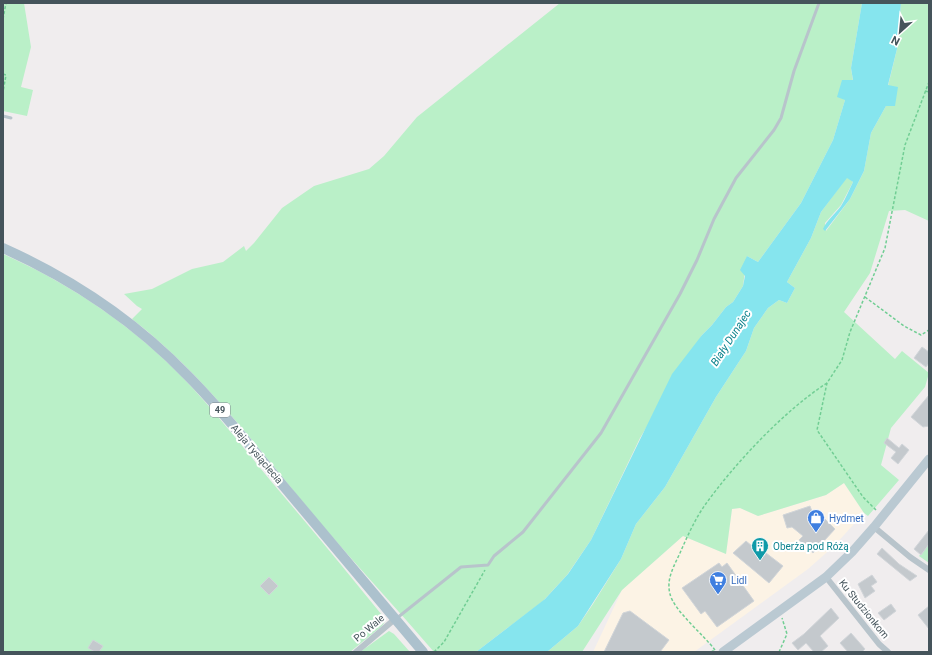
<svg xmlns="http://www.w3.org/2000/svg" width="932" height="655" font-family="Roboto,sans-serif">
  <rect width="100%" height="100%" fill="#f0edee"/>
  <path fill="#fcf3e5" d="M844,483l20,30 -30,33 -26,23 -114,83h-101l29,-62 61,-54 43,18 6,-45 8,-1 18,8 68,-21z"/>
  <g fill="#baf0c8">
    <path d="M3,3h21l7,44 -10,40 12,3 -6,26 -24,-5z"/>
    <path d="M560,3h302l-11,65 2,13 -11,-1 3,20 -12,40 -32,63 -43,59 -11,-6 -4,30 -10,16 -7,5 -14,18 -10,10 -62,103 -49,102 -24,35 -24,26 -67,51h-42c-37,-43 -75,-84 -112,-127 -60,-71 -116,-149 -190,-206l10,-10 -5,-3 -13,-12 28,-5 40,-20 31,-7 21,-16 2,5 8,-8 28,-35 32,-22 55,-17 15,-13 33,-39z"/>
    <path d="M901,3h28v218l-24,-11 -16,1 -19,62 -26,39 51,47 7,-8 27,22 -4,14 -34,41 -10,37 18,15 -31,36 -4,-3 -20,-30 -18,12 -68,21 -18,-8 -8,1 -6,45 -43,-18 -61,54 -40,62h-35l31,-26 15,-22 28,-45 15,-35 29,-37 51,-90 30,-46 8,-23 14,-20 11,-8 8,3 8,-15 -8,-6 24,-44 10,-26 26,-35 6,5 -12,23 -16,18 1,8 24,-32 14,-28 7,-38 15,-27h9l-7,-20 9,-37z"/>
    <path d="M3,254c61,27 120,65 168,112 36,35 67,75 99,114 39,46 78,93 116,140l-4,6 -32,26h-347z"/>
    <path d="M929,544v19l-10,-7z"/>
    <path d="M389,631l5,3 16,18h-50z"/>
  </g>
  <path fill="#86e5ee" d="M862,3h39l-4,46 -9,36 10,2 -3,19h-9l-15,27 -7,38 -14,28 -25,32 -2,-2c4,-9 12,-15 18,-23 5,-8 8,-16 12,-24l-6,-4 -26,34 -10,26 -24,44 8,6 -8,15 -8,-3 -11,8 -14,20 -8,23 -30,46 -51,90 -29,37 -15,35 -43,67 -31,26h-71l69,-53 23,-25 23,-34 81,-166 30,-39 10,-10 14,-18 7,-5 10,-16 2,-10 -5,-6 7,-14 11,6 43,-59 32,-63 12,-40 -8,-3 5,-17h11l-2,-12z"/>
  <g fill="#c4c9cd" stroke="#d1d5d9">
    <path d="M922,347l7,5v11l-3,4 -12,-9z"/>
    <path d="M929,395v31l-6,1 -12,-10z"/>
    <path d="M887,438l12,10 3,-4 7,6 -11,14 -7,-6 5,-6 -12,-9z"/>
    <path d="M810,506l6,16 6,-6 13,13 -22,24 -14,-13 4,-4 -11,-9 -5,1 -4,-13z"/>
    <path d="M929,530v14l-8,11 -7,-6z"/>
    <path d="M746,541l18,15 2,-3 17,13 -14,17 -36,-30z"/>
    <path d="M882,548l17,16 18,12 -7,5 -33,-27z"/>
    <path d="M719,563l3,4 5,-4 27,38 -37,26 -12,-16 -4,3 -19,-26z"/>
    <path d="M872,575l5,7 -6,4 4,5 -10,7 -7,-14z"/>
    <path d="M269,577l9,9 -9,9 -9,-9z"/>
    <path d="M891,604l5,7 -12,9 -6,-7z"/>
    <path d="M929,606v23l-11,-14z"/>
    <path d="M831,608l8,10 -19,18 8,10 -7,6h-7l-8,-9 -8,7 -6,-7 12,-9z"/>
    <path d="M630,611l39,29 -9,12h-56l19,-39z"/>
    <path d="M851,633l14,16 -3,3h-14l-8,-9z"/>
    <path d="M93,640l10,6 -4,6h-4l-7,-4z"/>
  </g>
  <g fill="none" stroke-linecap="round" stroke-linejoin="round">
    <g stroke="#71ce94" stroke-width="1.5" stroke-dasharray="3 2" stroke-linecap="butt">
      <path d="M3,19l3,-16"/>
      <path d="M3,74l3,1 -3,17"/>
      <path d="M925,91l4,1"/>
      <path d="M865,297l39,29 17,9 8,-5"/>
      <path d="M876,510l-13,-13 -46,-67 10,-47 15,-23 8,-28 35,-84 20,-103 24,-63"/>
      <path d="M715,650c-11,-15 -41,-39 -45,-56 -4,-15 4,-28 10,-41 7,-16 15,-34 25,-48 30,-42 80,-95 122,-122"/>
      <path d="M434,652l10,-10 41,-72"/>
      <path d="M711,652l4,-2"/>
      <path d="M779,652l8,-18 -5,-16"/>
    </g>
    <g stroke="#b8c4cb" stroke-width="3">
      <path d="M3,116l8,2"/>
      <path d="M397,618l64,-51 27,-2 6,-9 29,-24 78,-99 79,-139 17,-34 17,-41 22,-41 38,-48 7,-12 13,-47 25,-68"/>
    </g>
    <g stroke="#b8c4cb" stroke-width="6">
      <path d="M874,527l36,30 19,13"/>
      <path d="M826,577l53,67 9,8"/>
      <path d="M356,652l39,-33"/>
    </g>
    <path stroke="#bac9d2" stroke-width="9" d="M723,652l103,-75 26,-25 22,-25 55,-68"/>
    <path stroke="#acc1cd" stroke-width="10" d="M3,248c69,31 132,73 185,128 37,37 69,79 103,119 44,52 88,104 132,157"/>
  </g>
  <defs>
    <symbol id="shop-pin" viewBox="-11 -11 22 30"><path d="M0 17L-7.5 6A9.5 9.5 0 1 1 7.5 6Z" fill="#3f7fe0" stroke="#fff"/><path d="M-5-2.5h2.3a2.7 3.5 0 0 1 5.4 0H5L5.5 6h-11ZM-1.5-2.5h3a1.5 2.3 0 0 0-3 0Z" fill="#fff"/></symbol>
    <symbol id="building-pin" viewBox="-11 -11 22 30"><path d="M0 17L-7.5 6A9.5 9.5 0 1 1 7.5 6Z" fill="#0f9aa8" stroke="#fff"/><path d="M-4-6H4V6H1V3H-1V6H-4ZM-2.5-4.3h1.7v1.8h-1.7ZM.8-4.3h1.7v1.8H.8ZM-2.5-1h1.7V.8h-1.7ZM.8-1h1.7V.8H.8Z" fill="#fff"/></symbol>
    <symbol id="supermarket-pin" viewBox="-11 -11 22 30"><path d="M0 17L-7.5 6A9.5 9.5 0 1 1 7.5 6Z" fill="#3f7fe0" stroke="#fff"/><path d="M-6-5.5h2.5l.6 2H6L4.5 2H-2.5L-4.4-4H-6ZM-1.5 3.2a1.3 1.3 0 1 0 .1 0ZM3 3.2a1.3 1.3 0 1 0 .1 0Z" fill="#fff"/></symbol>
  </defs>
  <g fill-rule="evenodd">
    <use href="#shop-pin" x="806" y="508" width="20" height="27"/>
    <use href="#building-pin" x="750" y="536" width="20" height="27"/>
    <use href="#supermarket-pin" x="708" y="570" width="20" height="27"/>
  </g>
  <g text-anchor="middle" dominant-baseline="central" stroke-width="4" stroke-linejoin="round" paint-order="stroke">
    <rect fill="#fff" stroke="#7d878c" stroke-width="1" x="210" y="403" width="20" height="14" rx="3"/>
    <g font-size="9" font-weight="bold" fill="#45545b">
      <text x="220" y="410">49</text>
    </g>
    <g font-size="10" fill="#45545b" stroke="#fff">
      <text transform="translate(257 454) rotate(50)">Aleja Tysiąclecia</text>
      <text transform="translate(864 609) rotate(51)">Ku Studzionkom</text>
      <text transform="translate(369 628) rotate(-40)">Po Wale</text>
    </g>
    <g font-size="10" fill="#366cbe" stroke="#fff" text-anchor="start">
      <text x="829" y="518">Hydmet</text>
      <text x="731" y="580">Lidl</text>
    </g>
    <g font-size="10" fill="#0d838f" stroke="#fff" text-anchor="start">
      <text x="773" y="546">Oberża pod Różą</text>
    </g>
    <g font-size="11" font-style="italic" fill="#0b828c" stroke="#fff">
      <text transform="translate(731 338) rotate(-57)">Biały Dunajec</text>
    </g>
  </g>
  <rect width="932" height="655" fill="none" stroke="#45545b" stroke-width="8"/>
  <g transform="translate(900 32) rotate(207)" stroke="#ffffff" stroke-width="3" paint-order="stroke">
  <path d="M0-3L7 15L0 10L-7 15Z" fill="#45545b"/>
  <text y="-6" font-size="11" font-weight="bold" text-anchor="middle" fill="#45545b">N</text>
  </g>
</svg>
